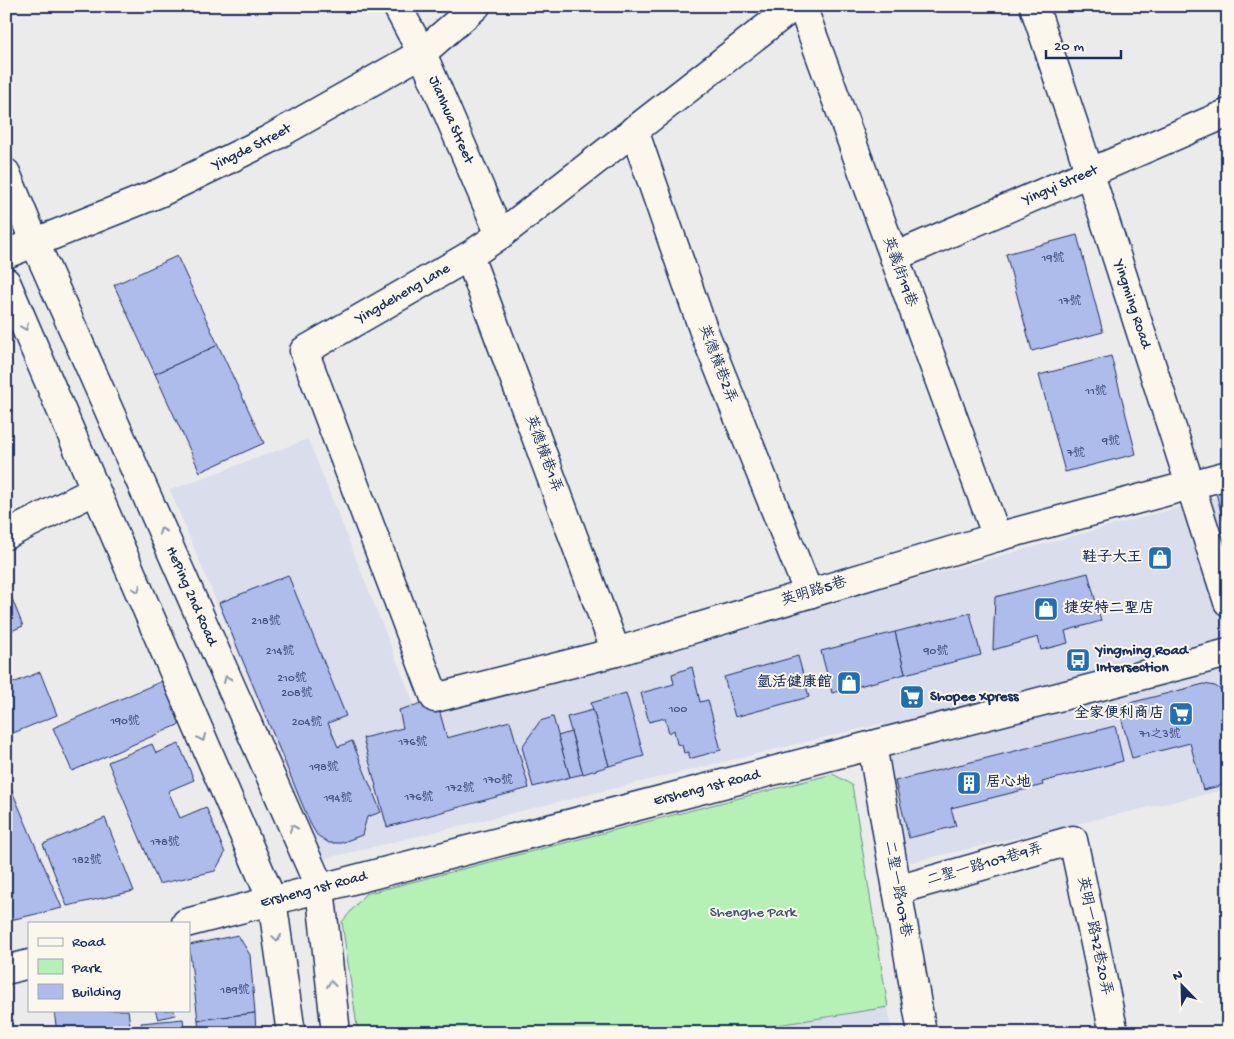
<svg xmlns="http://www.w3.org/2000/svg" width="1234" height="1039" font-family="'Gochi Hand','LXGW WenKai TC',sans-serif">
  <rect width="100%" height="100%" fill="#ecebec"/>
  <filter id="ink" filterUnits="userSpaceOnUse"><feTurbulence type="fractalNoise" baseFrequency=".02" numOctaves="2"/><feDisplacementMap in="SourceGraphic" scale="10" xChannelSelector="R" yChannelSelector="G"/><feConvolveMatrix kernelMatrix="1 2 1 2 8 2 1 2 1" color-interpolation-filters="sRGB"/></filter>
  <g filter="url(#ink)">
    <g fill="#d9ddec">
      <path d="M308,439l110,275 810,-220v295l-325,75 -19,-141 -561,136 -153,-369z"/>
      <path d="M888,1007l4,26h-163z"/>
    </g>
    <path fill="#b5f0b4" stroke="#689089" d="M833,774l19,11 36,222 -159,26h-371l-16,-111 23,-28z"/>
    <g fill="#aebcec" stroke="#1b2f5e">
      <path d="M1077,235l26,97 -71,19 -26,-97z"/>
      <path d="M177,256l41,89 -63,29 -41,-89z"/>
      <path d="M218,345l46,98 -64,29 -45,-98z"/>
      <path d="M1111,356l25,98 -71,18 -26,-97z"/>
      <path d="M1228,480v57l-12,-44z"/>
      <path d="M1088,573l13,48 -36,10 3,12 -27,7 -3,-13 -45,13 2,-53z"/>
      <path d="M288,575l58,141 -18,7 10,24 14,-6 29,71 -14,5 -5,18 -21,8h-12l-12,-8 -7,-12 -91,-220z"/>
      <path d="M6,584l17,42 -17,7z"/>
      <path d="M970,613l11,42 -76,19 -10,-42z"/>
      <path d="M895,632l10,42 -73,19 -11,-42z"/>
      <path d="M798,656l11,41 -74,20 -11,-40z"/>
      <path d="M692,667l8,35 8,-2 13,50 -32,9v-7l-5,1 -2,-8 -5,-1 -3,-14 -5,3 -4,-15 -16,4 -8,-29 33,-9 -2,-10z"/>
      <path d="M40,672l17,43 -51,21v-50z"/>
      <path d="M167,679l18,43 -113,49 -19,-43z"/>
      <path d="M1204,684l11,2 9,6 4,7v85l-25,6 -13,-47 -58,15 -14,-52z"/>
      <path d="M626,693l18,63 -35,10 -18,-63z"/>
      <path d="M436,699l11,39 63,-17 19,67 -142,39 -24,-89 40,-10 -4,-18z"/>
      <path d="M593,710l16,56 -26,8 -16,-57z"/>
      <path d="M553,717l17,60 -37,10 -11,-40 18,-26z"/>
      <path d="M1115,726l8,35 -81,21 1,3 -92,23 5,18 -47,12 -14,-57z"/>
      <path d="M571,732l12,42 -13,3 -12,-41z"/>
      <path d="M152,744l4,9 23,-9 15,36 -26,11 12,27 26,-11 19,46 -10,18 -56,13 -51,-122z"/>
      <path d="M6,777l56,131 -56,13z"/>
      <path d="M105,818l29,73 -67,15 -24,-62z"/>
      <path d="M238,935l12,20 5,58 -57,7 -9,-75z"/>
      <path d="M54,1010h74l3,23h-74z"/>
      <path d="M155,1010h19l1,5 -17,4z"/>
      <path d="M255,1013l1,20h-57l-1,-13z"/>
      <path d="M183,1019l2,14h-43l-1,-10z"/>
    </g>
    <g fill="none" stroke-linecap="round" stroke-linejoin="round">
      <defs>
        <g id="minor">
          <path id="s1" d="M397,6l25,47 78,182"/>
          <path d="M794,6l-294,229 -31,21 -165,95 131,347 181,-46 381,-115 231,-62"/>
          <path d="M802,6l195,531"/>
          <path id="s2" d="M1034,6l40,119 154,477"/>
          <path d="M634,130l69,199 106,265"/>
          <path id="s3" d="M6,173l29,70 285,645 16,145"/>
          <path id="s4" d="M6,254l153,-61 109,-53 154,-87 54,-47"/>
          <path d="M469,256l147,396"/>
          <path id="s5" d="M894,257l334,-144"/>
          <path d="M6,282l266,618 19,133"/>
          <path d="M6,535l88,-44"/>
          <path d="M872,745l50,288"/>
          <path d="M897,890l176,-50 41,193"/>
          <path id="s6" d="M186,923l1042,-270"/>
          <path d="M6,970l23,-6"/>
        </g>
      </defs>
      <use href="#minor" stroke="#1b2f5e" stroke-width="31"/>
      <use href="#minor" stroke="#fbf7ec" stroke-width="28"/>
    </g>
    <defs><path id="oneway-chevron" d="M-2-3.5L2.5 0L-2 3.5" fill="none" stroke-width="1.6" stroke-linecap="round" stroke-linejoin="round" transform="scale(1.25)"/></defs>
    <g stroke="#8b93a5">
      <use href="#oneway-chevron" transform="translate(25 327) rotate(67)"/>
      <use href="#oneway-chevron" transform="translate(162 531) rotate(-114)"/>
      <use href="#oneway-chevron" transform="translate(137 589) rotate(67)"/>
      <use href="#oneway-chevron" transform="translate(227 679) rotate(-114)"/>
      <use href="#oneway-chevron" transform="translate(202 738) rotate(67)"/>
      <use href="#oneway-chevron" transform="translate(293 828) rotate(-114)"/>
      <use href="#oneway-chevron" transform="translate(277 938) rotate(82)"/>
      <use href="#oneway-chevron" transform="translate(331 984) rotate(-97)"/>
    </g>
  </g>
  <defs>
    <symbol id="shop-square" viewBox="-11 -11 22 22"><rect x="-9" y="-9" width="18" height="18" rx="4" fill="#1f6fb2" stroke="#fbf7ec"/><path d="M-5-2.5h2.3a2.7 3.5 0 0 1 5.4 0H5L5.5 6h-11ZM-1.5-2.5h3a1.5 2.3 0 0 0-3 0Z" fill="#fff"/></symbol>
    <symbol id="bus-square" viewBox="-11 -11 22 22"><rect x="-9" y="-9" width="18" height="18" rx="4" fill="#1f6fb2" stroke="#fbf7ec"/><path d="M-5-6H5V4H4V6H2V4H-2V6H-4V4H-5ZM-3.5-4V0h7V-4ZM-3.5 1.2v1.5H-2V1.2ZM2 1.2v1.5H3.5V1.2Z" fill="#fff"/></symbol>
    <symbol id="supermarket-square" viewBox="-11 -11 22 22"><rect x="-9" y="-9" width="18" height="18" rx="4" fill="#1f6fb2" stroke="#fbf7ec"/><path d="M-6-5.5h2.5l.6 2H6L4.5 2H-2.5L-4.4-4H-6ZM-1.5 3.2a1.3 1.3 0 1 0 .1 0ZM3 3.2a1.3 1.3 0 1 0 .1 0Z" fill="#fff"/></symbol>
    <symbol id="building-square" viewBox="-11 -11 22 22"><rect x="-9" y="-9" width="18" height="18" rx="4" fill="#1f6fb2" stroke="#fbf7ec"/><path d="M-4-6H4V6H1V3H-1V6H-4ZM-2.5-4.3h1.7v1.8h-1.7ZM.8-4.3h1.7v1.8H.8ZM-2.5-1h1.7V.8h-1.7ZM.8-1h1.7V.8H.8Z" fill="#fff"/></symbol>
  </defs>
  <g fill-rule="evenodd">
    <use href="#shop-square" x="1146" y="544" width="28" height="28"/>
    <use href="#shop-square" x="1032" y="595" width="28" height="28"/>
    <use href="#bus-square" x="1064" y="646" width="28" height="28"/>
    <use href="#shop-square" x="835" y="669" width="28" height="28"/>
    <use href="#supermarket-square" x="898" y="683" width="28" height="28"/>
    <use href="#supermarket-square" x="1167" y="700" width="28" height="28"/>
    <use href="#building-square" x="955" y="769" width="28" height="28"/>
  </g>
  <g text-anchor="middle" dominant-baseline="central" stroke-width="4" stroke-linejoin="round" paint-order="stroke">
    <g font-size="12" fill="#405282">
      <text x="1053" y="259">19號</text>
      <text x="1070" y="302">17號</text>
      <text x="1096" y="392">11號</text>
      <text x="1111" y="442">9號</text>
      <text x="1076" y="454">7號</text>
      <text x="266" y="622">218號</text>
      <text x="280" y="652">214號</text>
      <text x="936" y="652">90號</text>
      <text x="292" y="679">210號</text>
      <text x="297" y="694">208號</text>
      <text x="678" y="710">100</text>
      <text x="125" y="722">190號</text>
      <text x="307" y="723">204號</text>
      <text x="1160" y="735">71之3號</text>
      <text x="413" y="743">176號</text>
      <text x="324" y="768">198號</text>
      <text x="498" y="781">170號</text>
      <text x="460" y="789">172號</text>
      <text x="419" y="798">176號</text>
      <text x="338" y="799">194號</text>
      <text x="165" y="843">178號</text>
      <text x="87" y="861">182號</text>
      <text x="235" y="991">189號</text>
    </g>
    <g font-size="15" fill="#1b2f5e" stroke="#fbf7ec">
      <text stroke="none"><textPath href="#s1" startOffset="126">Jianhua Street</textPath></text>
      <text stroke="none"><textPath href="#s4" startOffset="268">Yingde Street</textPath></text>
      <text stroke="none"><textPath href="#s5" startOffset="181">Yingyi Street</textPath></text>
      <text transform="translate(899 272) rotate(70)">英義街19巷</text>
      <text transform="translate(403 294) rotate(-30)">Yingdeheng Lane</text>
      <text stroke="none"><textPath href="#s2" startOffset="314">Yingming Road</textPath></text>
      <text transform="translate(717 364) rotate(69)">英德橫巷2弄</text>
      <text transform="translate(543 454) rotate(70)">英德橫巷1弄</text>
      <text transform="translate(814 592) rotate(-17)">英明路5巷</text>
      <text stroke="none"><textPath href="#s3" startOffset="462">HePing 2nd Road</textPath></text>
      <text stroke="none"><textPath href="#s6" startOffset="538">Ersheng 1st Road</textPath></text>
      <text transform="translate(985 865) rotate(-16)">二聖一路107巷9弄</text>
      <text stroke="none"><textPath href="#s6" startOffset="132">Ersheng 1st Road</textPath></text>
      <text transform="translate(897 889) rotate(80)">二聖一路107巷</text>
      <text transform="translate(1094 936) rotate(78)">英明一路72巷20弄</text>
    </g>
    <g font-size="15" font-weight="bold" fill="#1b2f5e" stroke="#fbf7ec" text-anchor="start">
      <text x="1142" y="558" text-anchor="end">鞋子大王</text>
      <text x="1064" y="609">捷安特二聖店</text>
      <text x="1096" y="651">Yingming Road<tspan x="1096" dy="17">Intersection</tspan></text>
      <text x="832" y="683" text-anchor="end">氫活健康館</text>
      <text x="930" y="697">Shopee Xpress</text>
      <text x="1164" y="714" text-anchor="end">全家便利商店</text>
      <text x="986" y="783">居心地</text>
    </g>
    <g font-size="15" fill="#3a566f" stroke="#fbf7ec">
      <text x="753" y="913">Shenghe Park</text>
    </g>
  </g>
  <rect width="1234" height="1039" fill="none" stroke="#fbf7ec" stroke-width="25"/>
  <rect x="12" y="12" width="1209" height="1014" fill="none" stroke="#1b2f5e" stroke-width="2" filter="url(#ink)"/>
  <rect x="28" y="922" width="162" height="90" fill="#fbf7ec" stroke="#a1a7b3"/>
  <rect x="38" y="938" width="25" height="8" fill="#fbf7ec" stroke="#a1a7b3"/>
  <text x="72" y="946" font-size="15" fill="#1b2f5e">Road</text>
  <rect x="38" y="959" width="25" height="15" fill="#b5f0b4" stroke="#a1a7b3"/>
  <text x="72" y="972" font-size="15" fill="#1b2f5e">Park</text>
  <rect x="38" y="984" width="25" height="15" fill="#aebcec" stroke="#a1a7b3"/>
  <text x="72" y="996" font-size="15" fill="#1b2f5e">Building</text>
  <g transform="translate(1182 986) rotate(337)" stroke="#fbf7ec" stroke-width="4" paint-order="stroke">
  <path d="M0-4L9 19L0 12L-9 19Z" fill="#1b2f5e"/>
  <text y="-8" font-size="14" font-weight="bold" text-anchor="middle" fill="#1b2f5e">N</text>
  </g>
  <path d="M1046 50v8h75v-8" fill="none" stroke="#1b2f5e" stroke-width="2.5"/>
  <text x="1054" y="50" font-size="15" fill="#1b2f5e" stroke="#fbf7ec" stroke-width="4" paint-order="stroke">20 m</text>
</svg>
